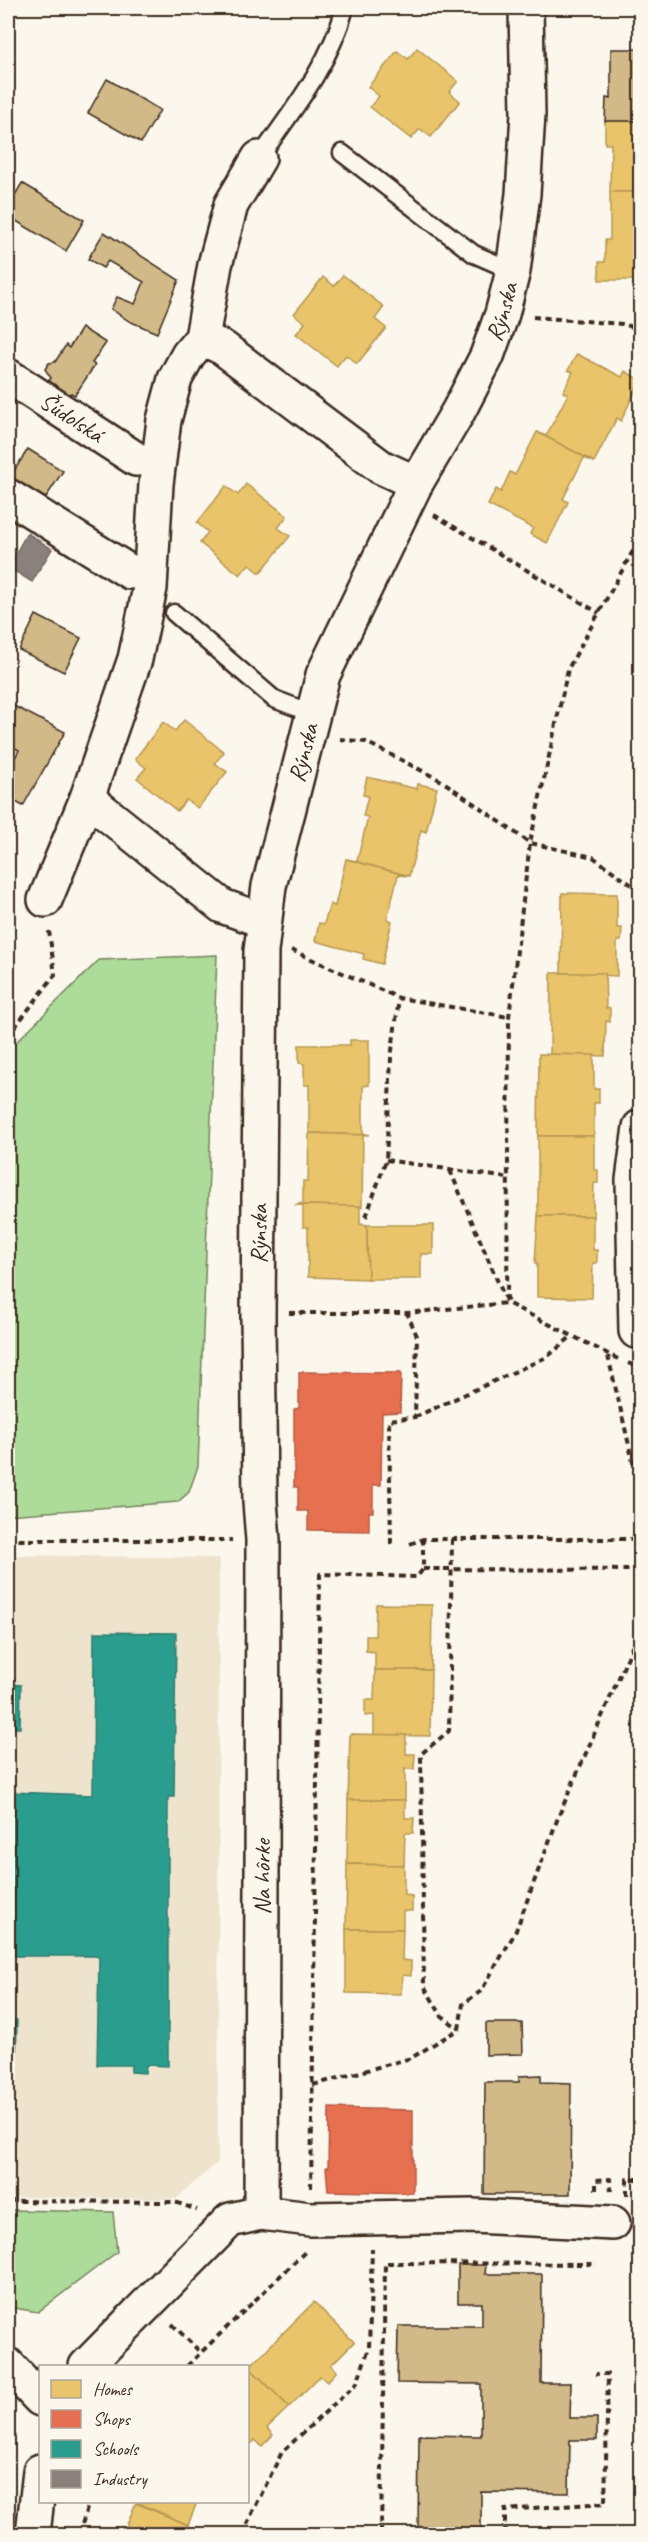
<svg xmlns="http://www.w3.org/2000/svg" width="648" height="2542" font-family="Caveat,sans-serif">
  <rect width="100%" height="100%" fill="#fbf7ec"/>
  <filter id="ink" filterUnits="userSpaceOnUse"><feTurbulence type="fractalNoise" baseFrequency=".0167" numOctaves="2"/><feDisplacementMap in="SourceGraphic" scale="12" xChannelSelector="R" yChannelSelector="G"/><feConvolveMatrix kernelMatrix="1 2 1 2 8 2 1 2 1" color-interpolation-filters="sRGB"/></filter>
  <g filter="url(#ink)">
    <path fill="#eee4ce" d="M8,1555l211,3 -1,604 -42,37 -168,-2z"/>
    <g fill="#addb9a" stroke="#74825c" stroke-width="1.5">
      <path d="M217,955l-19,511 -9,26 -11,10 -170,13v-465l91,-90z"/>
      <path d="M8,2210l105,2 4,40 -79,60 -30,-5z"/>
    </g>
    <g fill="#e9c46a" stroke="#b59653" stroke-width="1.5">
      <path d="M417,48l41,33 -9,11 11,9 -29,36 -11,-8 -9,10 -41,-32 9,-11 -11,-9 29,-36 11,8z"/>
      <path d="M605,121h35v71h-30l1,-48h-6z"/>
      <path d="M610,192h30v88h-41v-18h6v-22h5z"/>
      <path d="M343,275l41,32 -9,12 11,9 -29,36 -11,-9 -9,11 -41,-32 9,-11 -11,-9 29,-37 11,9z"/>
      <path d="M577,354l45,23 3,-6 15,9 -19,41 -4,-3 -23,44 -57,-30 9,4 22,-42 -5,-2 10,-20 -5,-2z"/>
      <path d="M537,432l57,30 -10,-4 -21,41 5,3 -21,41 -17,-9 3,-6 -45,-23 8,-16 5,3 9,-20 5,3z"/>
      <path d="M246,484l41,32 -9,12 12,8 -30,37 -11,-9 -9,11 -40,-32 8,-11 -11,-9 29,-37 12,9z"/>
      <path d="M184,720l40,32 -9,11 12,9 -29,36 -12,-8 -9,11 -40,-33 9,-10 -11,-9 28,-37 12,9z"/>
      <path d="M367,777l50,12 1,-5 19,4 -11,44 -5,-2 -12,46 -63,-17 11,2 11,-44 -5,-1 5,-20 -5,-1z"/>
      <path d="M346,859l63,17 -11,-1 -11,44 5,2 -10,43 -19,-5 1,-5 -49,-13 4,-18 5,1 6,-20 5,2z"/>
      <path d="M562,893l55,1v34h5l-1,13h-4v35l-56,-3z"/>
      <path d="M551,973h54l1,35h4v14l-4,-1 -1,35 -55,-2z"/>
      <path d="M350,1040h19v45l-6,1v47l7,2 -61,-2v-48h-5v-21l-5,-1v-18h51z"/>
      <path d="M539,1054l55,1v34h5v14h-5v33h-56z"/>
      <path d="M309,1133l54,2 -1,72 -67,-2 8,-2v-22h5z"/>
      <path d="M538,1136h56v34h4v13h-4l-1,33h-55z"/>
      <path d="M303,1205l57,1v18l7,1 1,54 -60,-2v-50h-5z"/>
      <path d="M538,1216h55v34h4v13h-4l-1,35 -55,-1v-34h-2z"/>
      <path d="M367,1225h66v29h-12v25h-53z"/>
      <path d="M376,1604l56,1 -1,65h-56v-18l-9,-1v-15h9z"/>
      <path d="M375,1670h56l-1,66 -56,-1v-20l-9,1v-16h9z"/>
      <path d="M350,1734l56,1v19h9l-1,15h-9v31h-57z"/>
      <path d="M348,1800h57v18h9l-1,15h-8l-1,32 -57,-1z"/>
      <path d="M347,1864l57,1v30l8,1v15h-9v18h-57z"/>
      <path d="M346,1929h57l-1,31 9,1v15l-8,-1 -2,19 -55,-1z"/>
      <path d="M314,2302l40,40 -23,23 6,6 -10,11 -7,-6 -31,31 -40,-40z"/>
      <path d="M249,2367l40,40 -22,21 6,7 -11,11 -7,-6 -7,7z"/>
      <path d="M136,2502h61l-9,23z"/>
      <path d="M136,2503l52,22 -4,9h-61z"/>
    </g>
    <g fill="#e76f51" stroke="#b35a42" stroke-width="1.5">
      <path d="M299,1372l102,1 -1,39 -18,1 -1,72h-8v27h-4v19l-61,-1v-19h-10v-24h-4v-78l5,-1z"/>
      <path d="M329,2108l84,2v83l-85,-2 -2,-24h2z"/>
    </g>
    <g fill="#2a9d8f" stroke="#2f7a6d" stroke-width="1.5">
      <path d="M8,1631l3,1v52l10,1 -1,43h-10v64l83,3 1,-163 82,1 -2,164h-6v269l-22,-1 -1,8 -14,-1v-7h-34l2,-107 -3,-2h-88v28z"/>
      <path d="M17,2020l-1,45 -8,-1v-43z"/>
    </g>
    <path fill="#8a817c" stroke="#726760" stroke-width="1.5" d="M27,533l25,16 -20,33 -24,-15z"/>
    <g fill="#d1b988" stroke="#3b2a1e" stroke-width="1.5">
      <path d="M611,49h29v72h-35l1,-23 5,1z"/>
      <path d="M107,79l53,31 -19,33 -53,-30z"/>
      <path d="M22,183l62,37 -18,31 -58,-35v-9z"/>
      <path d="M104,232l75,48 -22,53 -28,-12 -18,-12 6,-12 18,7 9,-22 -36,-21 -5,7 -15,-9z"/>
      <path d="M82,328l24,15 -14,20 3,2 -20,30 -4,-2 -3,4 -21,-13 4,-6 -6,-9 4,-6 6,-1 11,-17 3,3z"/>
      <path d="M28,449l35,22 -20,31 -35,-22z"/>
      <path d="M36,615l45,23 -17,34 -45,-22z"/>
      <path d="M8,703l57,29 -42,74 -15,-8v-26l11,-22 -11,-6z"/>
      <path d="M486,2023h36l1,31 -37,1z"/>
      <path d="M541,2075v7l30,1 -1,111h-86l1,-112h34v-6z"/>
      <path d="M458,2265h28l-1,9h57l-1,109h30l-1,35h27v22h-27l-1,53 -88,-1v42h-63l1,-99 62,1v-52l-84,-1 1,-57h84v-23h-24z"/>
    </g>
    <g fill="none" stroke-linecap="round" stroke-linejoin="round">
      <defs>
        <g id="lane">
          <path d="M342,153l132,101 39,17"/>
          <path d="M259,158c34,-48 71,-94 86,-150"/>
          <path d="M174,613l100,86 37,14"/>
        </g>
        <g id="street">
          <path d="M202,338l21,10 158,119 35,16"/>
          <path id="s1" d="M8,376l128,83"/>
          <path d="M8,496l122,76"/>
          <path d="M87,798l135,108 42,15"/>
          <path d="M45,900l42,-102 48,-139 15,-71 6,-104 8,-64 11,-41 13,-24 14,-17 13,-73 16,-60 28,-47"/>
          <path d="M636,1331l-3,-151 7,-53"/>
          <path d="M261,2213l49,6 163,-3 140,7"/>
          <path d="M8,2365l32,34"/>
          <path id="s2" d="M86,2366l144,-146 31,-7 2,-673 -3,-38 -2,-186 3,-365 8,-65 54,-211 93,-192 42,-71 29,-56 15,-42 11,-43 10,-77 5,-80 -2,-106"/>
          <path d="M33,2534l7,-63"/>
        </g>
      </defs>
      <use href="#lane" stroke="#3b2a1e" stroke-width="21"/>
      <use href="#street" stroke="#3b2a1e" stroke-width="38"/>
      <g stroke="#3b2a1e" stroke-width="4" stroke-dasharray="6 4.5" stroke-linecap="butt">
        <path d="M533,317l89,7 18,5"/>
        <path d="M434,515l165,98"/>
        <path d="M340,739l26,3 76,39 88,62 63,14 47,34"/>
        <path d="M291,950l108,48 110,19"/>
        <path d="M8,1036l47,-61 -6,-44"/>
        <path d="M386,1160l122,18"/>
        <path d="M366,1217l20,-57 5,-102 8,-60"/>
        <path d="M289,1313h118l100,-10 -58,-135"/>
        <path d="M608,1356l25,106 7,18"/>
        <path d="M618,1359l-111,-56 2,-286 21,-174 38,-174 72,-131"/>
        <path d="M628,1363l12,5"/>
        <path d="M415,1417l132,-60 25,-21"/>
        <path d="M452,1539l-3,192 -28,23 3,232 17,29 18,14"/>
        <path d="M8,1540h224"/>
        <path d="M391,1544l-2,-124 26,-3 2,-81 -10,-23"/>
        <path d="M410,1544l13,-5h217"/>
        <path d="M423,1569l217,1"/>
        <path d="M313,2085l98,-27 48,-29 4,-25 18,-13 34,-58 44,-118 81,-186"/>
        <path d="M311,2188l9,-614 97,3 6,-8v-30"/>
        <path d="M596,2190v-10l14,-1 1,12"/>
        <path d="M627,2195v-16h13"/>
        <path d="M8,2201l167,1 22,8"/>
        <path d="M172,2324l29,29"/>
        <path d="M187,2366l120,-116"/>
        <path d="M79,2534l10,-32"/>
        <path d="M242,2534l40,-82 75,-69 12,-35 3,-99"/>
        <path d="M381,2534l4,-271 212,1"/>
        <path d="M505,2534v-24l100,-7 3,-129h-12"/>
        <path d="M634,2534l6,-6"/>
      </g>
      <use href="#lane" stroke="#fbf7ec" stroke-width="16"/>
      <use href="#street" stroke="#fbf7ec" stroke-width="33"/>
    </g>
  </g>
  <g text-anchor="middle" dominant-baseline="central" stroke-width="6" stroke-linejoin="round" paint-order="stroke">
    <g font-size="24" fill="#3b2a1e" stroke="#fbf7ec">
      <text stroke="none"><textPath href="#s2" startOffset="2188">Rýnska</textPath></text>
      <text stroke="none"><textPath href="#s1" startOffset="76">Šúdolská</textPath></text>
      <text stroke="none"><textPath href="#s2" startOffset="1702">Rýnska</textPath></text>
      <text stroke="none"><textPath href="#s2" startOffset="1216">Rýnska</textPath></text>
      <text stroke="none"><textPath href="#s2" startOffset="573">Na hôrke</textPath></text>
    </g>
  </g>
  <rect width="648" height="2542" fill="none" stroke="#fbf7ec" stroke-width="30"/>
  <rect x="15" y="15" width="618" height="2512" fill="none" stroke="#3b2a1e" stroke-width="2" filter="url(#ink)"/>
  <rect x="39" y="2365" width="210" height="138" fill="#fbf7ec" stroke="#aea59a" stroke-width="1.5"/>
  <rect x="51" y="2380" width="30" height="18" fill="#e9c46a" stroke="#aea59a" stroke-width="1.5"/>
  <text x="93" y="2395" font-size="18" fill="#3b2a1e">Homes</text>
  <rect x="51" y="2410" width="30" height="18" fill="#e76f51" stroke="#aea59a" stroke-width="1.5"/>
  <text x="93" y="2425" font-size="18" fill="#3b2a1e">Shops</text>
  <rect x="51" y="2440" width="30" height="18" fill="#2a9d8f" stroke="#aea59a" stroke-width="1.5"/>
  <text x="93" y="2455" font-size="18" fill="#3b2a1e">Schools</text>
  <rect x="51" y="2470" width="30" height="18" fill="#8a817c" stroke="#aea59a" stroke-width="1.5"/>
  <text x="93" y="2485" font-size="18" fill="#3b2a1e">Industry</text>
</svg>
